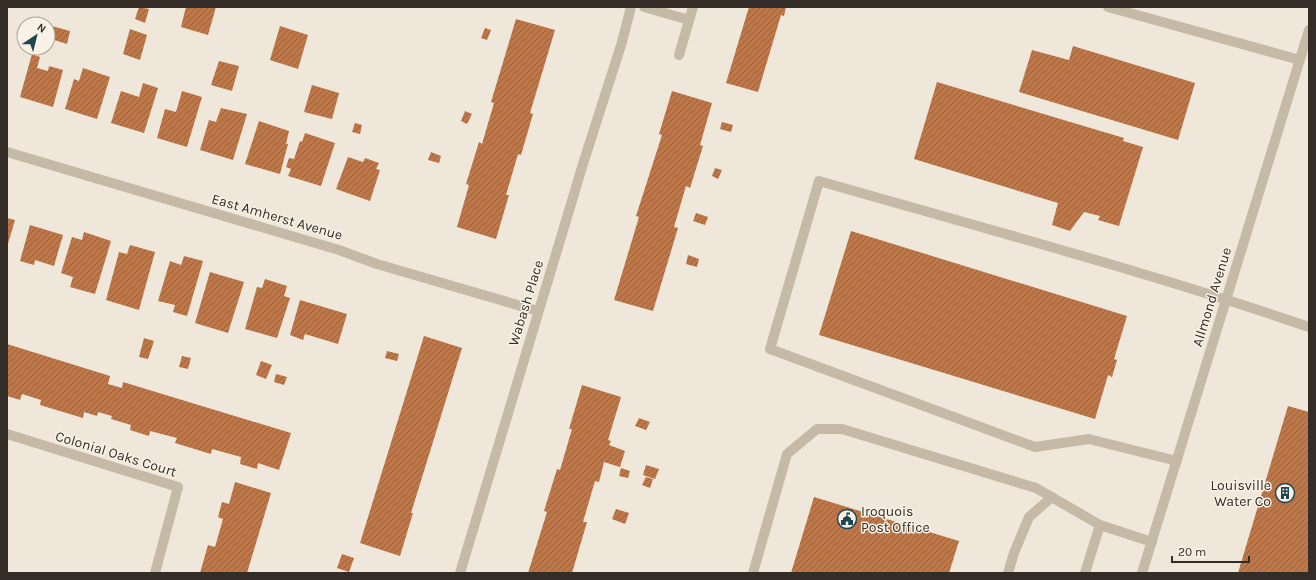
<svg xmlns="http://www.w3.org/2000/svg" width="1316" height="580" font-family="Karla,sans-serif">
  <defs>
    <pattern id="building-hatch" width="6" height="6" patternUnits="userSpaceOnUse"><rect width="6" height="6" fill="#bc774a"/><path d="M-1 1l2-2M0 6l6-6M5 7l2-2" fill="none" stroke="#99623e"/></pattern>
  </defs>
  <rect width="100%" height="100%" fill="#efe8da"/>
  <g fill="url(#building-hatch)">
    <path d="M139,7l10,2 -4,14 -10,-4z"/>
    <path d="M186,7h30l-8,28 -27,-8z"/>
    <path d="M749,7h37l-2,9 -3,-1 -23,77 -32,-9z"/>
    <path d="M516,19l39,11 -25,83 3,1 -12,41 -3,-1 -12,41h3l-13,44 -39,-12 12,-42 -3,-1 13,-42 3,2 12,-41 -3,-1z"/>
    <path d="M48,25l22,6 -3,13 -19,-6z"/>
    <path d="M280,26l28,9 -10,34 -28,-9z"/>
    <path d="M485,28l6,2 -4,10 -6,-2z"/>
    <path d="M130,29l17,6 -7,25 -17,-6z"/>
    <path d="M1073,46l122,37 -17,57 -159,-48 13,-42 37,10z"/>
    <path d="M32,54l8,3 -3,11 11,3 1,-5 14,4 -10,37 -33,-10z"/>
    <path d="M219,61l20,5 -7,25 -21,-6z"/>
    <path d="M83,68l27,9 -13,42 -32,-10 9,-30 5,2z"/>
    <path d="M937,82l187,56 -1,3 20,6 -24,79 -21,-6 2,-4 -16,-4 -14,19 -18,-6 6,-22 -144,-44z"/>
    <path d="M143,83l15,5 -14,45 -33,-10 10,-32 18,6z"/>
    <path d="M312,85l27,8 -7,26 -28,-7z"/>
    <path d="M182,91l20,6 -15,50 -30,-9 8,-29 11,3z"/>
    <path d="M672,91l40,12 -12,42 3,1 -13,42 -4,-2 -12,41 4,1 -25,83 -39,-11 25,-83 -3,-1 26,-81 -3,-1z"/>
    <path d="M221,108l26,6 -14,46 -33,-10 9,-30 7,2z"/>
    <path d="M465,111l7,3 -5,10 -6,-3z"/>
    <path d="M259,121l30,10 -3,13h2l-8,30 -35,-10z"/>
    <path d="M722,122l11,3 -2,7 -11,-3z"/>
    <path d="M355,123l7,2 -2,9 -8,-2z"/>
    <path d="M305,133l30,10 -14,43 -33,-10 3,-7 -5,-2 3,-9 5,1 6,-18 2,1z"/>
    <path d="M431,152l10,4 -2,7 -11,-3z"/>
    <path d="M348,157l15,5 2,-4 14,5 -3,6 4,1 -10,31 -34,-12z"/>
    <path d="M715,168l7,2 -4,9 -6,-3z"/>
    <path d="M696,213l12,4 -3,8 -12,-4z"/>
    <path d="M7,218l8,2 -8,27z"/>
    <path d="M30,225l33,10 -9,31 -19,-6 -1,5 -14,-4z"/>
    <path d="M851,231l276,85 -13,43 3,1 -5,17 -4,-2 -13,44 -276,-84z"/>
    <path d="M84,232l27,9 -16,53 -25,-7 3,-10 -12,-4 11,-36 10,3z"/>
    <path d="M130,245l25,7 -16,58 -33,-10 13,-48 8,2z"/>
    <path d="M688,255l11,4 -2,8 -11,-3z"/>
    <path d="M184,256l19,5 -16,55 -14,-4 2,-7 -17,-4 12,-40 11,4z"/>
    <path d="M210,272l34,10 -16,51 -33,-10z"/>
    <path d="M265,279l22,7 -3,10 6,2 -13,40 -32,-9 12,-42 5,1z"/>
    <path d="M300,300l47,14 -9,30 -33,-10 -2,6 -13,-5z"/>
    <path d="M424,336l38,12 -51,165h2l-13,43 -40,-13z"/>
    <path d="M144,338l10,3 -6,18 -9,-2z"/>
    <path d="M7,344l103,32 -2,8 14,4 1,-6 168,51 -12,37 -21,-7 -1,6 -17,-5 1,-7 -29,-8 -1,5 -36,-11 2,-5 -27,-7 -1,5 -19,-6 1,-5 -20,-6 1,-3 -14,-4 -1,4 -13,-4 -1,6 -43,-13 1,-5 -19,-6 -2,6 -13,-4z"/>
    <path d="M387,351l12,3 -2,7 -12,-3z"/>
    <path d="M182,356l9,2 -3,11 -9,-2z"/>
    <path d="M261,361l11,4 -6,14 -10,-4z"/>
    <path d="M276,374l11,3 -3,8 -10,-3z"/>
    <path d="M582,385l39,12 -13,43 3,1 -2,4 16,6 -5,16 -16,-5 -5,20 -4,-1 -12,41h4l-15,51h-44l19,-61 -3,-1 13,-42 3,1 12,-41h-3z"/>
    <path d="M1288,406l21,6v161h-71z"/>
    <path d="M639,418l11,4 -4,8 -11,-4z"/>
    <path d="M646,465l13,4 -4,10 -12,-4z"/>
    <path d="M621,468l9,3 -2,7 -9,-2z"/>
    <path d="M646,477l7,2 -3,9 -8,-3z"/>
    <path d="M235,482l36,11 -24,80h-47l8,-28 7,2 8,-28 -5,-2 4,-15 7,2z"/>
    <path d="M814,497l145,44 -10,32h-158z"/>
    <path d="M616,509l13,4 -4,11 -13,-5z"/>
    <path d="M342,554l12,4 -5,14 -12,-4z"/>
  </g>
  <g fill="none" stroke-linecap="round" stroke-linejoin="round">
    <g stroke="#c6baa7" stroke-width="10">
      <path d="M644,7l45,13"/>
      <path d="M1108,7l192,53"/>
      <path d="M622,42l9,-35"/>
      <path d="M679,55l14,-48"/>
      <path d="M1177,461l-88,-22 -54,8 -265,-98 49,-168c164,47 329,91 490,146"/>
      <path d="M753,573l34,-119 30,-25h25l194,59 64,37 52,17"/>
      <path d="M1008,573l6,-20 15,-36 23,-20"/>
      <path d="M1085,573l15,-48"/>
    </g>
    <g stroke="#c6baa7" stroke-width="10">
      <path d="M7,152l332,98 38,14 161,47"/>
      <path d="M7,434l171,53 -23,86"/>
      <path d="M460,573l123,-409 39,-122"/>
    </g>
    <path stroke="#c6baa7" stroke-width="10" d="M1142,573l167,-543"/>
  </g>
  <defs>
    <symbol id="building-ring" viewBox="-11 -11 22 22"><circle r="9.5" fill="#f7f2e5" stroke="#204651" stroke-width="1.5"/><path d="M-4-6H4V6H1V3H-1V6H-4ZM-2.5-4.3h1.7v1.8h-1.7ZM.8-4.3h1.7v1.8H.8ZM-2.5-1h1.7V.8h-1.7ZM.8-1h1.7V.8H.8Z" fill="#204651"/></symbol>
    <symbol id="civic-ring" viewBox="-11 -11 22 22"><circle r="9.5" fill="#f7f2e5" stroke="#204651" stroke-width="1.5"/><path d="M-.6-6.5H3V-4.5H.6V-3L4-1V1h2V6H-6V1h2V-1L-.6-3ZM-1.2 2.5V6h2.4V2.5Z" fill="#204651"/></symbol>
  </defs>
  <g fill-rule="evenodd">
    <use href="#building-ring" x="1274" y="482" width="22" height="22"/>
    <use href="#civic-ring" x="836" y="508" width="22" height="22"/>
  </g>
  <g text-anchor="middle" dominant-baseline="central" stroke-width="3" stroke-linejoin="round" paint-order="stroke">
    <g font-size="14" fill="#332c27" stroke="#f7f2e5">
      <text transform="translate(277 217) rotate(16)">East Amherst Avenue</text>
      <text transform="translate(1212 297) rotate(-73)">Allmond Avenue</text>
      <text transform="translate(526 303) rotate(-73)">Wabash Place</text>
      <text transform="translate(116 454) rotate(17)">Colonial Oaks Court</text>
    </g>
    <g font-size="14" fill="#332c27" stroke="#f7f2e5" text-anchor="end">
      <text x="1271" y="485">Louisville<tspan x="1271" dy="16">Water Co</tspan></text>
      <text x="861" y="511" text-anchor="start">Iroquois<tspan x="861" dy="16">Post Office</tspan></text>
    </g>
  </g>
  <rect width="1316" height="580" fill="none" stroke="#332c27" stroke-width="16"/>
  <g transform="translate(36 36) rotate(35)"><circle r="19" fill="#f7f2e5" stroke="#a9a399"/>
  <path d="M0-3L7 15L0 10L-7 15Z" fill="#204651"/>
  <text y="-6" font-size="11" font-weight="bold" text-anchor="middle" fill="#332c27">N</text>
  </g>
  <path d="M1172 556v6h77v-6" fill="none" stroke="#332c27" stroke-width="2"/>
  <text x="1178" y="556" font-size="12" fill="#332c27" stroke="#f7f2e5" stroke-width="3" paint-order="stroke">20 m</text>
</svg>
